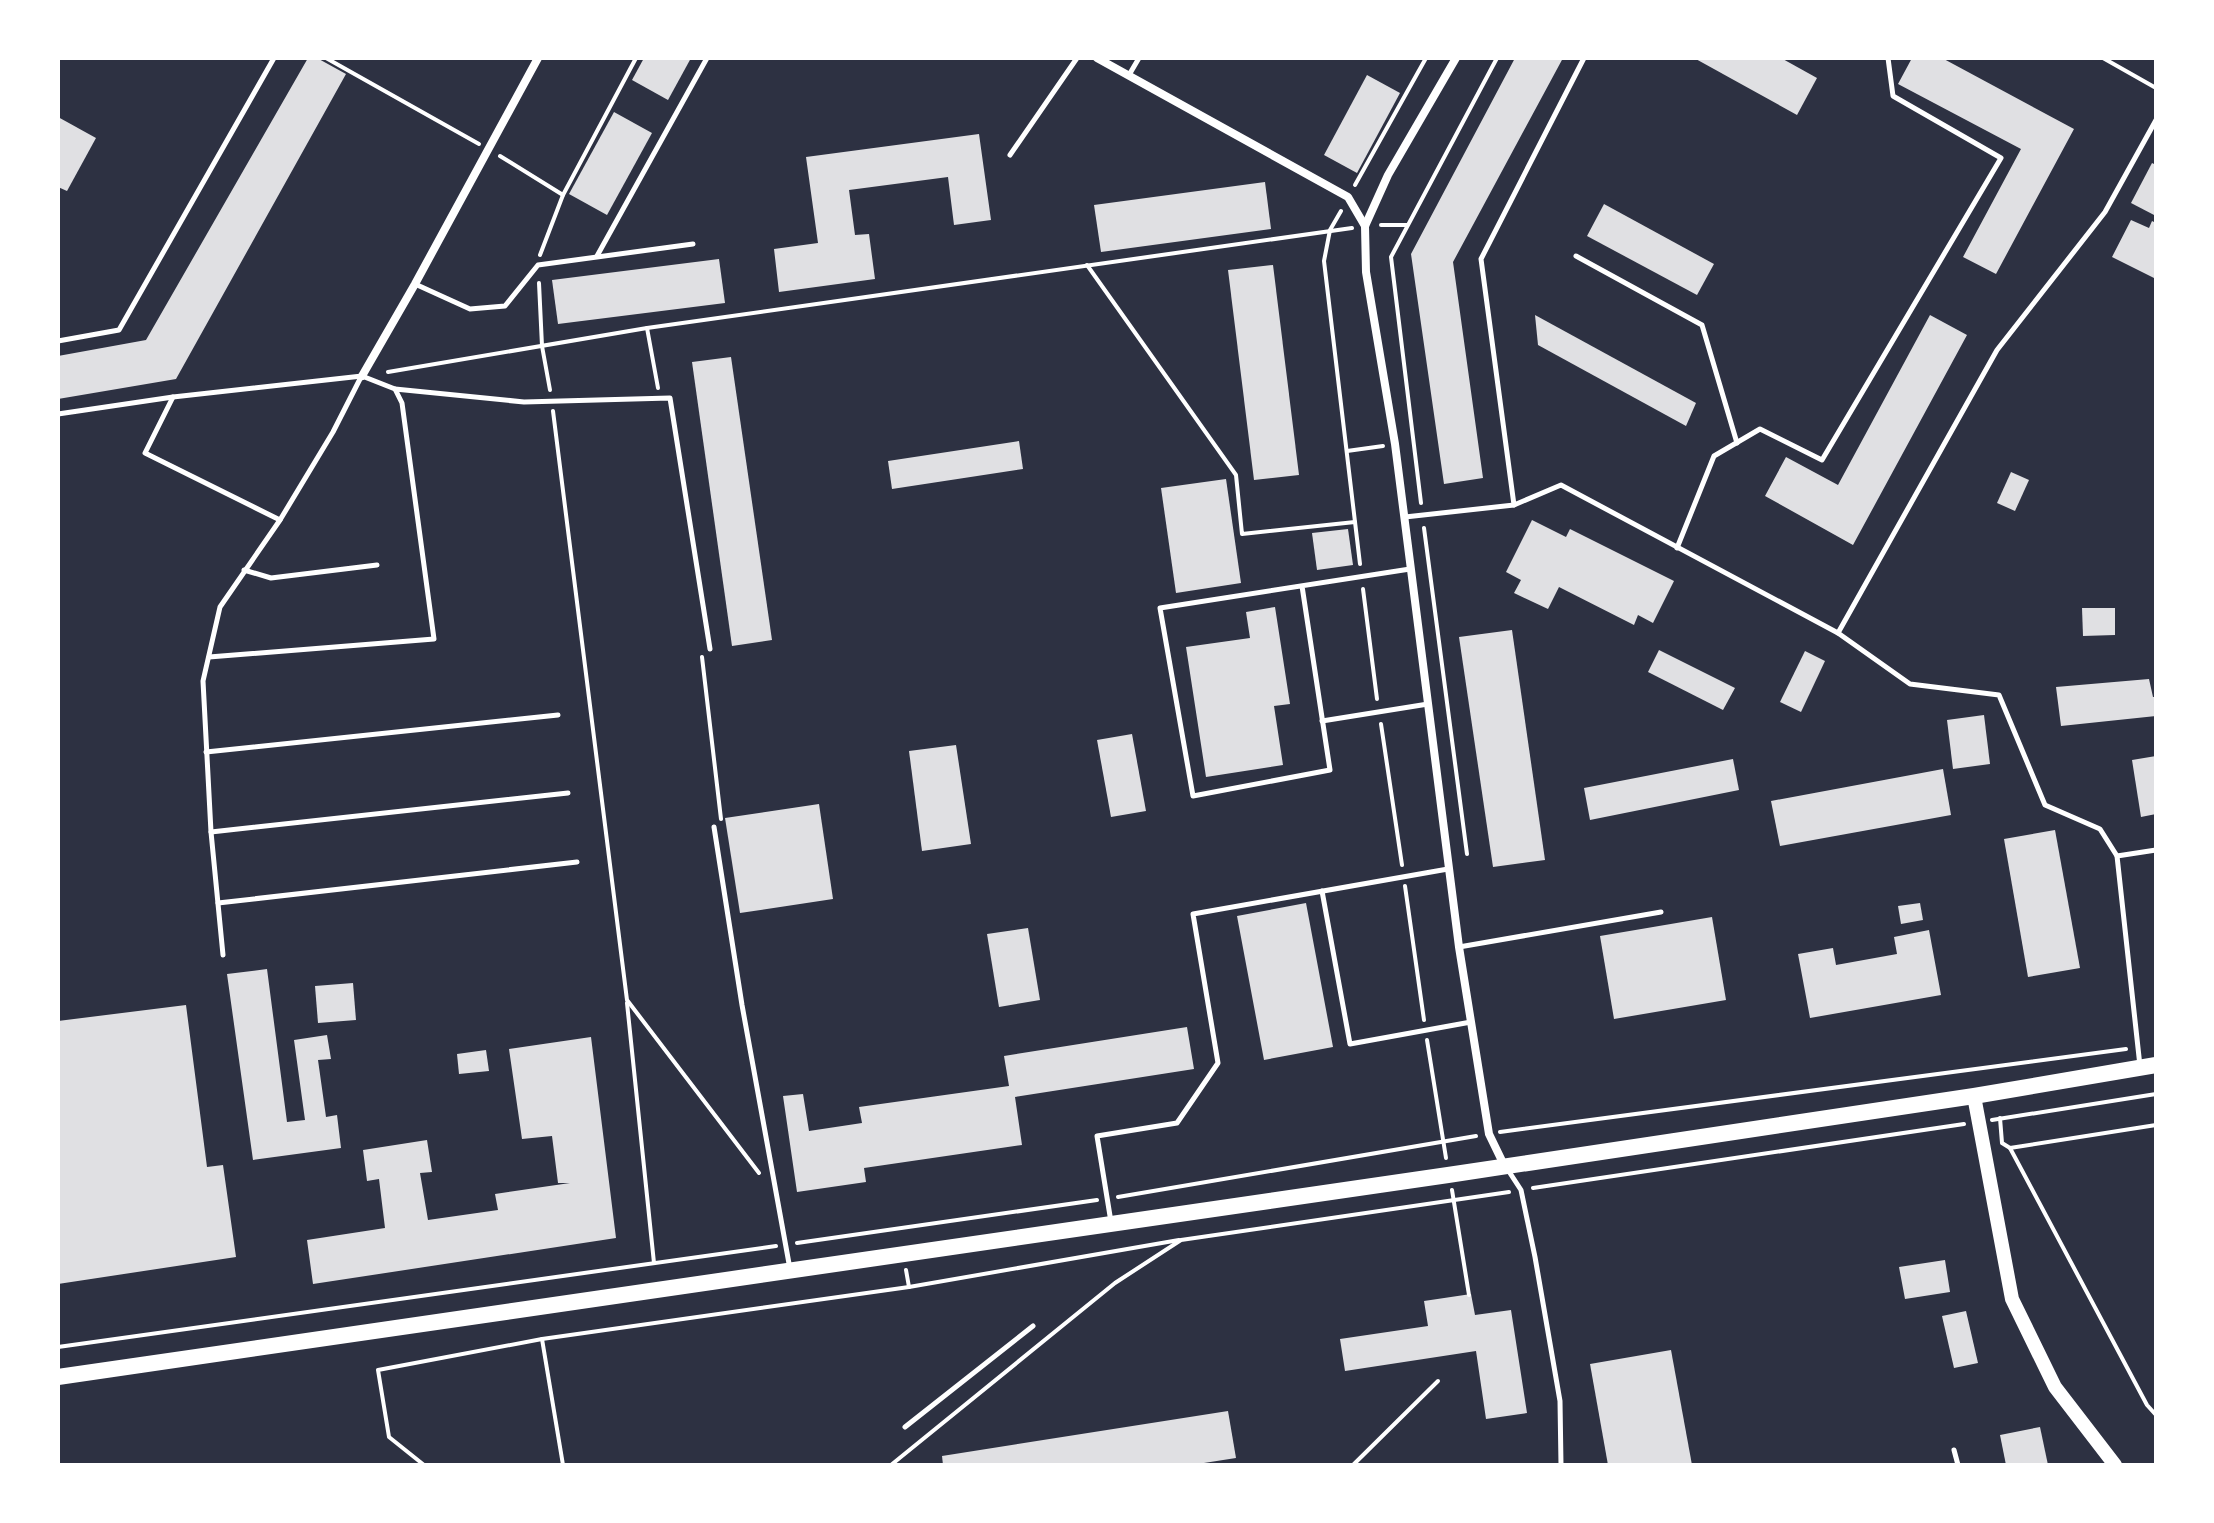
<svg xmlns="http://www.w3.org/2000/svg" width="2214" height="1523" font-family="'Alegreya Sans',sans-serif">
  <rect width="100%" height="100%" fill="#2d3142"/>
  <g fill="#e0e0e3">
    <path d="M308,58h9l29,16 -170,305 -118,20v-43l88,-16z"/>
    <path d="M644,58h47l-23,42 -36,-20z"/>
    <path d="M1515,58h48l-110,204 30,216 -39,6 -33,-230z"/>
    <path d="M1694,58h87l36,20 -20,37z"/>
    <path d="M1912,58h30l132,71 -78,145 -33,-17 58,-108 -123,-65z"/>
    <path d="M1367,75l33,18 -43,80 -33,-18z"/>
    <path d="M614,112l38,21 -45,82 -38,-21z"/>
    <path d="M58,117l38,21 -29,53 -9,-4z"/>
    <path d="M979,134l12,86 -37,5 -6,-48 -99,13 6,45 14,-1 6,45 -96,13 -5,-43 44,-6 -12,-86z"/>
    <path d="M2152,163l4,2v51l-25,-13z"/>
    <path d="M1265,182l6,47 -170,23 -7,-47z"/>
    <path d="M1604,204l110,60 -17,31 -110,-59z"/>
    <path d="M2131,220l18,8 3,-7 4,2v56l-44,-22z"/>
    <path d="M719,259l6,44 -167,21 -6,-44z"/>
    <path d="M1273,265l26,210 -45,5 -26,-210z"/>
    <path d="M1535,315l161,88 -10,23 -148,-81z"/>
    <path d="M1930,315l37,20 -114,210 -88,-49 21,-39 52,28z"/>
    <path d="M731,357l41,283 -40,6 -40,-284z"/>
    <path d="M1019,441l4,28 -131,20 -4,-28z"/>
    <path d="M2011,472l18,8 -14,31 -18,-8z"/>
    <path d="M1226,479l15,104 -65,10 -15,-105z"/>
    <path d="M1532,520l34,17 4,-8 104,52 -21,42 -15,-8 -4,10 -75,-38 -11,22 -34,-16 7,-13 -15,-8z"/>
    <path d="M1348,529l5,36 -36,5 -5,-37z"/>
    <path d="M1275,607l15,97 -16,2 9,59 -77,12 -20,-130 64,-9 -4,-26z"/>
    <path d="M2082,608h33v27l-32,1z"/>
    <path d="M1512,630l33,230 -52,7 -34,-230z"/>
    <path d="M1659,650l76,38 -12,22 -75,-38z"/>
    <path d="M1805,651l20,10 -24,51 -21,-10z"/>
    <path d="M2149,679l4,18h3v19l-95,10 -5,-39z"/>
    <path d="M1984,715l6,49 -37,5 -6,-49z"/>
    <path d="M1132,734l14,77 -35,6 -14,-77z"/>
    <path d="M956,745l15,99 -49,7 -13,-100z"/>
    <path d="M2156,756v58l-15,3 -9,-57z"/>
    <path d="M1733,759l6,31 -149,30 -6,-32z"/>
    <path d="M1943,769l8,46 -171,31 -9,-45z"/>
    <path d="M819,804l14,95 -93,14 -15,-95z"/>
    <path d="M2055,830l25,138 -52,9 -24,-138z"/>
    <path d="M1306,903l27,144 -69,13 -27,-144z"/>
    <path d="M1920,903l3,17 -22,4 -3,-18z"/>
    <path d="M1712,917l14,83 -112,19 -14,-83z"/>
    <path d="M1028,928l12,72 -41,7 -12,-73z"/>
    <path d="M1929,930l12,65 -131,23 -12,-64 35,-6 3,17 61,-11 -3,-17z"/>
    <path d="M267,969l20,153 18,-2 -11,-80 33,-5 4,24 -13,1 8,57 11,-2 4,33 -88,12 -26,-186z"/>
    <path d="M353,983l3,37 -38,3 -3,-37z"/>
    <path d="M186,1005l21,162 16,-2 13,92 -178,27v-263z"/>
    <path d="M1187,1027l7,42 -179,28 7,48 -158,23 2,14 -69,10 -14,-96 20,-2 6,37 53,-8 -3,-16 150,-21 -5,-30z"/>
    <path d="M591,1037l25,201 -303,46 -6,-44 78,-12 -6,-49 -12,2 -4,-31 64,-10 5,32 -12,1 8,47 70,-10 -3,-16 75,-11h-12l-6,-47 -30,3 -13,-90z"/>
    <path d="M486,1050l3,21 -30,3 -2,-20z"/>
    <path d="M1945,1260l5,32 -45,7 -6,-32z"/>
    <path d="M1471,1294l4,21 36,-5 16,103 -41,6 -10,-68 -131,20 -5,-32 88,-13 -4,-25z"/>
    <path d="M1966,1311l12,52 -24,5 -12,-52z"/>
    <path d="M1671,1350l21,115h-84l-18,-101z"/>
    <path d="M1228,1411l8,47 -45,7h-248l-1,-9z"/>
    <path d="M2040,1427l8,38h-42l-6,-30z"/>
  </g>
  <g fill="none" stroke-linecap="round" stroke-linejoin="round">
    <g stroke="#fff" stroke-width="4">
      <path d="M326,58l153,86"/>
      <path d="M2103,58l53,30"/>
      <path d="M500,156l63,39"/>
      <path d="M1355,185l71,-127"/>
      <path d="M1341,211l-11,19 -6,31 36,303"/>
      <path d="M1381,225h26"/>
      <path d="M540,255l23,-60 73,-137"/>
      <path d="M1087,265l149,210 6,59 113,-12"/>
      <path d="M539,283l3,63 8,44"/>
      <path d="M647,328l11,60"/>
      <path d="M388,372l259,-44 705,-100"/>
      <path d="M553,411l74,589 132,173"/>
      <path d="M1347,451l36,-5"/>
      <path d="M1421,503l-30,-246 106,-199"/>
      <path d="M1424,528l43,326"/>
      <path d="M1363,589l14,110"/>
      <path d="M702,657l19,162"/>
      <path d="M1381,724l21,141"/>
      <path d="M1405,886l19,134"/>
      <path d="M627,1003l27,260"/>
      <path d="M1427,1040l19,118"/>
      <path d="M2000,1118l2,25 8,5 146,-23"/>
      <path d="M1992,1120l164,-26"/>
      <path d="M1500,1132l626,-83"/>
      <path d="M2010,1148l137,257 9,10"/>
      <path d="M1533,1188l431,-64"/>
      <path d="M1452,1190l17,105"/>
      <path d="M1118,1197l358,-61"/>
      <path d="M797,1243l300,-43"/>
      <path d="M906,1270l3,17"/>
      <path d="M542,1339l21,126"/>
      <path d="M58,1347l718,-101"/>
      <path d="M424,1465l-35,-28 -11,-67 164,-31 367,-52 270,-47"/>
      <path d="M891,1465l224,-182 66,-43 328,-48"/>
      <path d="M1353,1465l85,-84"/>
    </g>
    <g stroke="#fff" stroke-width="5">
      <path d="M1129,75l10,-17"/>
      <path d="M1010,155l67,-97"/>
      <path d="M597,256l110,-198"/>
      <path d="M1576,256l126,69 35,118"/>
      <path d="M415,284l55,25 35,-3 33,-41 155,-21"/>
      <path d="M58,341l61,-11 155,-272"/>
      <path d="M395,389l129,13 146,-4 40,251"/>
      <path d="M173,397l-28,56 135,67"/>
      <path d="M58,414l115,-17 189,-21 33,13 7,14 32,236 -225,18"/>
      <path d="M1514,505l-33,-246 103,-201"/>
      <path d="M1405,517l109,-12 47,-20 277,148 72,51 89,11 46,110 55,24 17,27 23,210"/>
      <path d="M1677,548l37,-92 46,-27 62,31 179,-302 -108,-62 -5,-38"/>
      <path d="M244,570l27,8 106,-13"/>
      <path d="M1302,586l28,184 -137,26 -33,-188 250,-39"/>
      <path d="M1838,633l159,-283 108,-138 51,-92"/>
      <path d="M1322,721l106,-17"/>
      <path d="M206,752l352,-37"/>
      <path d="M714,827l28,178 48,264"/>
      <path d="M211,832l357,-39"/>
      <path d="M2117,856l39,-6"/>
      <path d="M1322,891l28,153 121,-22"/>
      <path d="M218,903l359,-41"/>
      <path d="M1459,947l202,-35"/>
      <path d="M223,955l-12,-123 -8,-151 17,-74 60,-87 53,-88 28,-55"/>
      <path d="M1508,1170l13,20 14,67 25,144 1,64"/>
      <path d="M1111,1222l-14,-86 80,-13 41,-60 -25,-149 255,-45"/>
      <path d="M905,1427l128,-101"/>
      <path d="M1954,1450l4,15"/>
    </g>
    <g stroke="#fff" stroke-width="8">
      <path d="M1097,58l251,139 17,29"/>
      <path d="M1456,58l-68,117 -23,51 1,46 29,172 64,503 30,187 15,31"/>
      <path d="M362,376l53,-92 123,-226"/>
    </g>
    <path stroke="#fff" stroke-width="14" d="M1974,1096l38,203 43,88 60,78"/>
    <path stroke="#fff" stroke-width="16" d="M58,1377l1390,-202 526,-79 182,-31"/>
  </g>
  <rect width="2214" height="1523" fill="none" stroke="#ffffff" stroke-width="120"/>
</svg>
